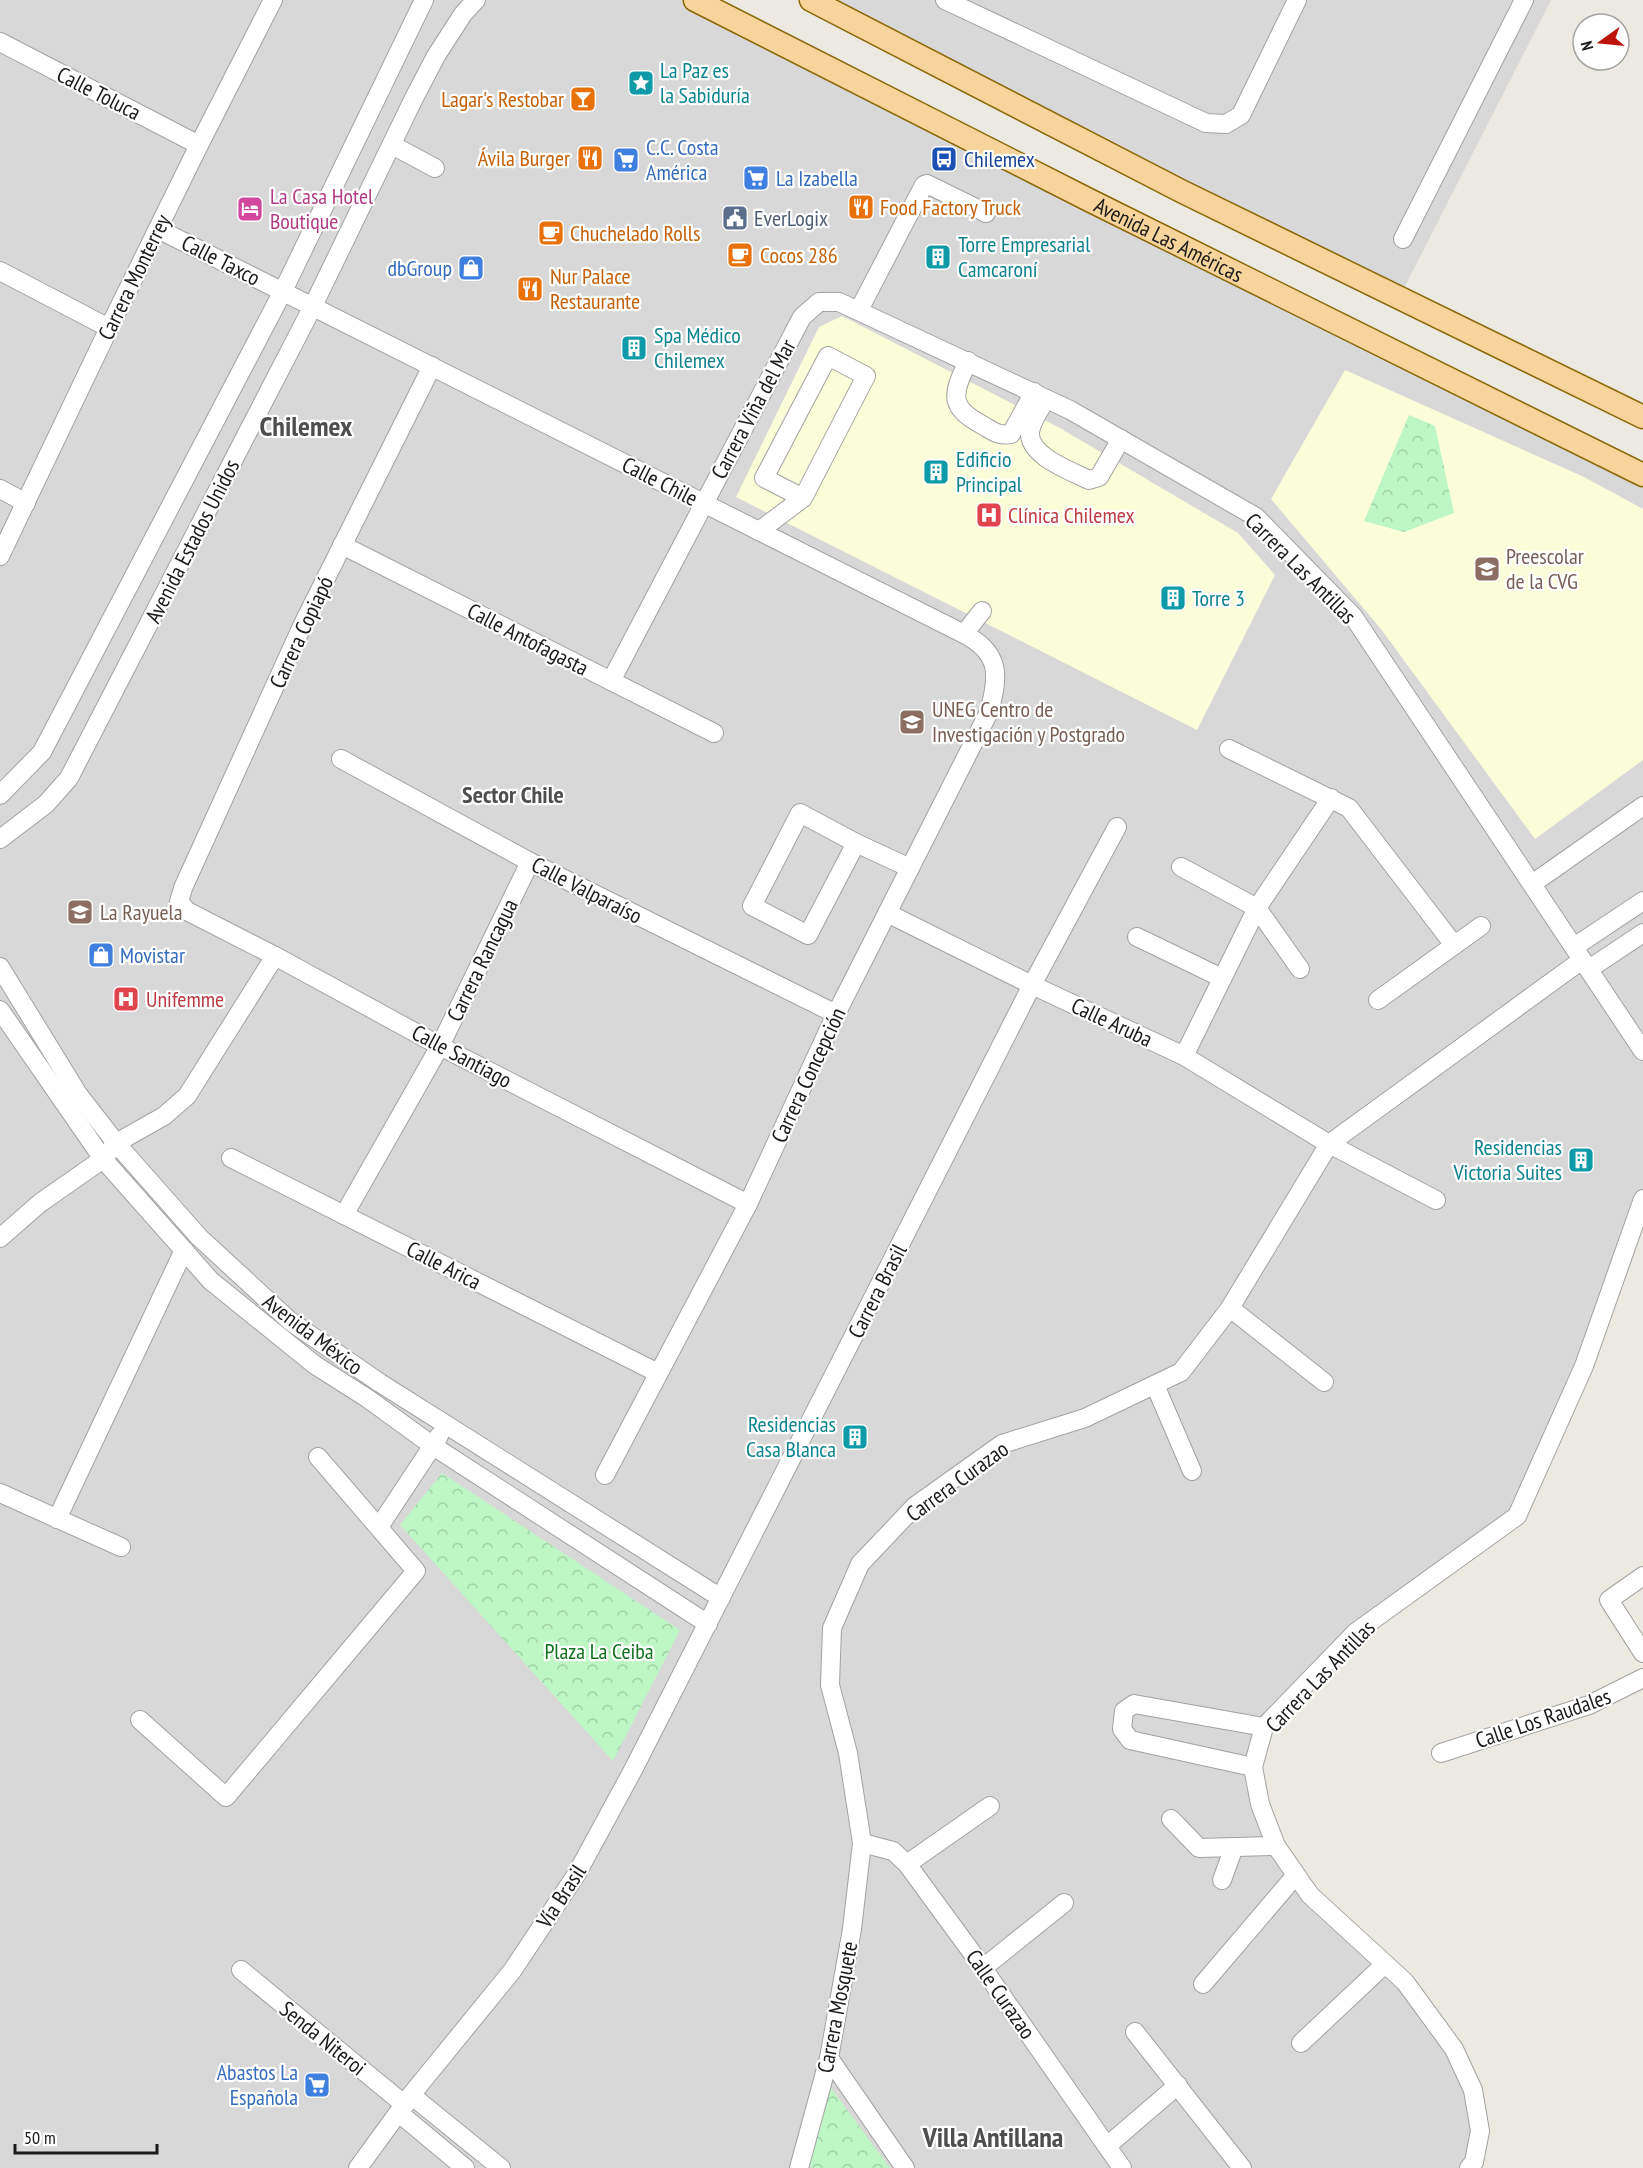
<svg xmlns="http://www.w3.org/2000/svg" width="1643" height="2168" font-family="'PT Sans Narrow',sans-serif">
  <defs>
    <pattern id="park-crowns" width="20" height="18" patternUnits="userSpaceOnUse" patternTransform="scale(1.5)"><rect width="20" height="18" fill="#bef6c5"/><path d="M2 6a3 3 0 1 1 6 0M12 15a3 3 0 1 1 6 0" fill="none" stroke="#a3d2a9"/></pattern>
  </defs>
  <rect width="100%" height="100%" fill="#ece9e0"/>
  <g fill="#d9d8d8">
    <path d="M0,0h695l948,475v735l-126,306 -161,116 -92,95 -4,77 49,91 96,87 68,108 -4,78h-1469z"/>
    <path d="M811,0h740l-152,298z"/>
  </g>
  <g fill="#fbfdd8">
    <path d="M842,316l216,111 180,106 37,42 -78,155 -461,-233 83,-170z"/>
    <path d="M1345,370l239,107 59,32v251l-108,79 -154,-210 -110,-130z"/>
  </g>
  <g fill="url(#park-crowns)">
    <path d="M1409,415l26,11 19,87 -50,19 -40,-11z"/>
    <path d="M442,1473l238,157 -67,131 -213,-236z"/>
    <path d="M831,2088l59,80h-78l-3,-3z"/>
  </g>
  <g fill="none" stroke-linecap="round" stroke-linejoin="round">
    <defs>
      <g id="minor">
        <path d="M945,0l261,123 20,1 15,-9 56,-115"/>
        <path d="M0,42l199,103"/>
        <path d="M392,145l43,23"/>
        <path d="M158,229l806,405c37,19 35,42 25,78l-153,302 -88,190 -143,271"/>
        <path d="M1403,239l121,-239"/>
        <path d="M0,271l109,57"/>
        <path d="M859,310l65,-125 3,-1 59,29"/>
        <path d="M968,361c-16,34 -20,46 16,65 10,6 15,10 27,8l23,-42"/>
        <path d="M432,366l-129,258 -120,264 -4,14 8,9 88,45 165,90 308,158"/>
        <path d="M1046,399c-5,9 -15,23 -16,33 -2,24 41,39 59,48l10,-3 22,-38"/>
        <path d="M0,489l26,14"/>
        <path d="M759,531l44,-33 63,-122 -38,-20 -64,122 39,20"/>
        <path d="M342,545l372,188"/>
        <path d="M0,556l109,-228 90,-183 74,-145"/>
        <path d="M964,634l18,-23"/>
        <path d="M611,681l191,-364 17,-15h20l231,108 186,107 97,99 290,435"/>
        <path d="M1229,749l120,59 105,137"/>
        <path d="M341,759l189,103 306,152"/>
        <path d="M0,795l42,-43 241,-461 141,-291"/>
        <path d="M0,839l46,-35 23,-26 244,-472 101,-208 22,-42 27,-42 13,-14"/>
        <path d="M856,843l-48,92 -56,-29 48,-93 56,30 54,25"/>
        <path d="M1181,867l76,41 43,61"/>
        <path d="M1532,884l111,-78"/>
        <path d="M887,913l145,72 152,71 145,88 107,56"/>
        <path d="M1137,937l85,41"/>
        <path d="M1574,947l69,-46"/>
        <path d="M0,967l78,127 38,49 83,94 91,84 90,62 341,215"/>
        <path d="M1589,969l54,-36"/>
        <path d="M1378,1000l103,-74"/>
        <path d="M0,1010l103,149 108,122 104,84 52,33 66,48 275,178"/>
        <path d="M1184,1056l73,-148 74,-110"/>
        <path d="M231,1158l427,215"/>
        <path d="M344,1215l96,-169 90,-184"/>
        <path d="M0,1238l40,-35 63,-44 13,-16 48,-27 23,-20 88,-140"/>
        <path d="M1230,1308l94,74"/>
        <path d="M1155,1385l37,86"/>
        <path d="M0,1493l121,54"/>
        <path d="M57,1519l127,-269"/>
        <path d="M379,1527l60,-91"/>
        <path d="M1643,1576l-34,24 34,53"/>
        <path d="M140,1720l86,77 190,-226 -98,-114"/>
        <path d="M1441,1753l148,-48 54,-27"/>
        <path d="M1253,1767l-123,-27 -8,-11 2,-18 10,-7 130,23"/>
        <path d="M1171,1819l28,29 77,-2"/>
        <path d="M862,1843l31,8 14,13 66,90 149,214"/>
        <path d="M907,1864l83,-58"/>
        <path d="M1222,1880l12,-33"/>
        <path d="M983,1968l81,-65"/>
        <path d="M241,1970l164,135"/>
        <path d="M1203,1984l93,-109"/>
        <path d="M1135,2032l107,136"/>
        <path d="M1301,2043l84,-79"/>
        <path d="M829,2058l76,110"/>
        <path d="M411,2095l90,73"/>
        <path d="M399,2113l66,55"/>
        <path d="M1107,2146l71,-61"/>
        <path d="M358,2168l53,-73 101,-124 64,-96 57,-105 399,-785 85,-158"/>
        <path d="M799,2168l30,-110 23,-129 10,-86 -14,-90 -18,-68 2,-57 28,-64 55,-58 87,-62 83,-26 96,-46 49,-64 99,-164 253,-184"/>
        <path d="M1469,2168l5,-6 6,-31 -7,-41 -19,-41 -49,-67 -95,-87 -34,-49 -16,-42 -7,-37 11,-40 92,-95 161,-116 67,-150 59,-167"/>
      </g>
      <g id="major">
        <path id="s1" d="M695,0l396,201 552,274"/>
        <path d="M811,0l370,191 462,226"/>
      </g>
    </defs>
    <use href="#minor" stroke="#a2a2a2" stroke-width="20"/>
    <use href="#major" stroke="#8a6607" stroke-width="25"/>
    <use href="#minor" stroke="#fff" stroke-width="18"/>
    <use href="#major" stroke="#f6d49b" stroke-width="22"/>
  </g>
  <defs>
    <symbol id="sight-square" viewBox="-11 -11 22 22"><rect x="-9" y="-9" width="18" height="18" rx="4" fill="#0f9aa8" stroke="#fff"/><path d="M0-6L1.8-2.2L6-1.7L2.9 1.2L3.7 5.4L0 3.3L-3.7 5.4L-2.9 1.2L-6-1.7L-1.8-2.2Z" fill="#fff"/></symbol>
    <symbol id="bar-square" viewBox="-11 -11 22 22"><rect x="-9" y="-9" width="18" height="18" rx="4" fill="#e8710a" stroke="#fff"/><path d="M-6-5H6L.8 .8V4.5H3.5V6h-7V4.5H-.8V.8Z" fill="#fff"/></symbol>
    <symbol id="restaurant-square" viewBox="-11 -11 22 22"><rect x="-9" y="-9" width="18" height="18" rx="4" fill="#e8710a" stroke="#fff"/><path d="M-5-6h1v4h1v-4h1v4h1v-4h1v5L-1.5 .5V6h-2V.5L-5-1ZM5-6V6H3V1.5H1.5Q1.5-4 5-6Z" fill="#fff"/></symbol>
    <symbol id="bus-square" viewBox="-11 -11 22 22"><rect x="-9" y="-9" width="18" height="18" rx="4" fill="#1a4fb4" stroke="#fff"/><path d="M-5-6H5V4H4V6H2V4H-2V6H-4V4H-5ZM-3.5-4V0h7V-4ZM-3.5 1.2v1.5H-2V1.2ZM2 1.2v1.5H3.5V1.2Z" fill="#fff"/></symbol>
    <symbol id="supermarket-square" viewBox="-11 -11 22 22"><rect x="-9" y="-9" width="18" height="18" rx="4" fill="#3f7fe0" stroke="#fff"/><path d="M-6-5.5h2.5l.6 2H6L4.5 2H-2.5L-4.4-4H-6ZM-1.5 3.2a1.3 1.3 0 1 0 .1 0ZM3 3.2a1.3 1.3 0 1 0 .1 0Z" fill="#fff"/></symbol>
    <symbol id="hotel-square" viewBox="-11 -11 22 22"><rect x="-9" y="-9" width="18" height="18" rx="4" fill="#d1479c" stroke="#fff"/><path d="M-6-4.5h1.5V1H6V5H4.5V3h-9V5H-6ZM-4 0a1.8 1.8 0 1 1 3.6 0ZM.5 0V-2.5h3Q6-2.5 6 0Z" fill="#fff"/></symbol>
    <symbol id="civic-square" viewBox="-11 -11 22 22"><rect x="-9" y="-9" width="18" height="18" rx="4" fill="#5c6f8a" stroke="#fff"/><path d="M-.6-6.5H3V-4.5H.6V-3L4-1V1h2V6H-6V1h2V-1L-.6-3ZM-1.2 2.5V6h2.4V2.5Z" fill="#fff"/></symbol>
    <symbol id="cafe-square" viewBox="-11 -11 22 22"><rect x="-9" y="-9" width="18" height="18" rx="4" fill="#e8710a" stroke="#fff"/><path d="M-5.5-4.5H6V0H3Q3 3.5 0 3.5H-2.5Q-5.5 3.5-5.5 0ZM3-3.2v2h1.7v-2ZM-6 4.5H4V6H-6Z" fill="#fff"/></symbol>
    <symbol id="building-square" viewBox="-11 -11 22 22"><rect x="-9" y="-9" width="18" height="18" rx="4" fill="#0f9aa8" stroke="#fff"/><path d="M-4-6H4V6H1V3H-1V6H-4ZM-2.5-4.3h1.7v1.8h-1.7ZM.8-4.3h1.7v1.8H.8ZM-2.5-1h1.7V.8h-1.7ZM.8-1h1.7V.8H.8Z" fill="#fff"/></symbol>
    <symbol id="shop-square" viewBox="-11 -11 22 22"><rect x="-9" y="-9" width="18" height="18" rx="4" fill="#3f7fe0" stroke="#fff"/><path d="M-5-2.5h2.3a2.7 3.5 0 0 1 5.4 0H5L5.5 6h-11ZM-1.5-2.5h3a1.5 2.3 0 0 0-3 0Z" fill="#fff"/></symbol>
    <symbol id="hospital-square" viewBox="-11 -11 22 22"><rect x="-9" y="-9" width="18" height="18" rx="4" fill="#e0444e" stroke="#fff"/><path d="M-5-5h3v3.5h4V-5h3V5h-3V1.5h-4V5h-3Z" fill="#fff"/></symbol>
    <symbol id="school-square" viewBox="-11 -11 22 22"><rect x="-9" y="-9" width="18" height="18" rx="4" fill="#8d6e63" stroke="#fff"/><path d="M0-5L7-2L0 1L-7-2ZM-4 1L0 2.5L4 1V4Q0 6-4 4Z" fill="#fff"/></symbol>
    <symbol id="university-square" viewBox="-11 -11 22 22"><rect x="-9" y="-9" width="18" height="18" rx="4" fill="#8d6e63" stroke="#fff"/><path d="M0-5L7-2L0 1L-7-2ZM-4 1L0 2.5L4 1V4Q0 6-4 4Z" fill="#fff"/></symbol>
  </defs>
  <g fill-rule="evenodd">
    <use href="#sight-square" x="626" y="68" width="30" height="30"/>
    <use href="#bar-square" x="568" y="84" width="30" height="30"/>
    <use href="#restaurant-square" x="575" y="143" width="30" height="30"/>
    <use href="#bus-square" x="929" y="144" width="30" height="30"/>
    <use href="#supermarket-square" x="611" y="145" width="30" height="30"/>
    <use href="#supermarket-square" x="741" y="163" width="30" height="30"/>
    <use href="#restaurant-square" x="846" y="192" width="30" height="30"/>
    <use href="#hotel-square" x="235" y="194" width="30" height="30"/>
    <use href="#civic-square" x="720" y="203" width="30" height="30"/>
    <use href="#cafe-square" x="536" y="218" width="30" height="30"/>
    <use href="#cafe-square" x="725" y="240" width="30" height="30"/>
    <use href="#building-square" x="923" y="242" width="30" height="30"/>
    <use href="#shop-square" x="456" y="253" width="30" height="30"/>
    <use href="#restaurant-square" x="515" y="274" width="30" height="30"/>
    <use href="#building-square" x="619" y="333" width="30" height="30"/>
    <use href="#building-square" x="921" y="457" width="30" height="30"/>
    <use href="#hospital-square" x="974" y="500" width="30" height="30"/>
    <use href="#school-square" x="1472" y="554" width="30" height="30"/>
    <use href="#building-square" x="1158" y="583" width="30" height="30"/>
    <use href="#university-square" x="897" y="707" width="30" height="30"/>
    <use href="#school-square" x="65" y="897" width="30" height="30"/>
    <use href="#shop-square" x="86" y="940" width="30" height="30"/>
    <use href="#hospital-square" x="111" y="984" width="30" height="30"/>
    <use href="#building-square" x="1566" y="1145" width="30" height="30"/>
    <use href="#building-square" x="840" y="1422" width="30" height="30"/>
    <use href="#supermarket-square" x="302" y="2070" width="30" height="30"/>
  </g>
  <g text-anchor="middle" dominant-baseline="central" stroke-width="4.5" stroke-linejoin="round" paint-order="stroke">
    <g font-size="22" fill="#0d838f" stroke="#fff" text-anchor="start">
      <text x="660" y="70">La Paz es<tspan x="660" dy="25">la Sabiduría</tspan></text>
      <text x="958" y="244">Torre Empresarial<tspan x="958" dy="25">Camcaroní</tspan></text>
      <text x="654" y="335">Spa Médico<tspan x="654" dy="25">Chilemex</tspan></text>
      <text x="956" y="459">Edificio<tspan x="956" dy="25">Principal</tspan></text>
      <text x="1192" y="598">Torre 3</text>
      <text x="1562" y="1147" text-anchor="end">Residencias<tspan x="1562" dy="25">Victoria Suites</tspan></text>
      <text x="836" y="1424" text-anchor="end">Residencias<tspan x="836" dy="25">Casa Blanca</tspan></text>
    </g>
    <g font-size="22" fill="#1b1b1b" stroke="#fff">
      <text transform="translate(99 93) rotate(27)">Calle Toluca</text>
      <text stroke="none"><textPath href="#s1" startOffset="531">Avenida Las Américas</textPath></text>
      <text transform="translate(221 260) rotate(27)">Calle Taxco</text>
      <text transform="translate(134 277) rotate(-64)">Carrera Monterrey</text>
      <text transform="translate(753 409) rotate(-62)">Carrera Viña del Mar</text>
      <text transform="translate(660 481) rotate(27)">Calle Chile</text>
      <text transform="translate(192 541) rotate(-63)">Avenida Estados Unidos</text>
      <text transform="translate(1301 568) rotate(45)">Carrera Las Antillas</text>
      <text transform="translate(301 632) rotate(-65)">Carrera Copiapó</text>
      <text transform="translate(528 639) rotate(27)">Calle Antofagasta</text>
      <text transform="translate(587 890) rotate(27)">Calle Valparaíso</text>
      <text transform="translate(482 960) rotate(-64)">Carrera Rancagua</text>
      <text transform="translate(1112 1022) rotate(25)">Calle Aruba</text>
      <text transform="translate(462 1056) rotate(28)">Calle Santiago</text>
      <text transform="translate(808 1075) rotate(-65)">Carrera Concepción</text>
      <text transform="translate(444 1265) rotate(27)">Calle Arica</text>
      <text transform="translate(877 1291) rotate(-63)">Carrera Brasil</text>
      <text transform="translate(313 1334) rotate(37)">Avenida México</text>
      <text transform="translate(957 1481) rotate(-36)">Carrera Curazao</text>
      <text transform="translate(1320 1676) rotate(-46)">Carrera Las Antillas</text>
      <text transform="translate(1543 1718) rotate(-19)">Calle Los Raudales</text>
      <text transform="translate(561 1896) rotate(-57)">Vía Brasil</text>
      <text transform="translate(1001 1994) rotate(55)">Calle Curazao</text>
      <text transform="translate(837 2007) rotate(-79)">Carrera Mosquete</text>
      <text transform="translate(323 2038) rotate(39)">Senda Niteroi</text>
    </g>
    <g font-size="22" fill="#c56008" stroke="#fff" text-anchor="start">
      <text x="564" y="99" text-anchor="end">Lagar's Restobar</text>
      <text x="570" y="158" text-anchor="end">Ávila Burger</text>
      <text x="880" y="207">Food Factory Truck</text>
      <text x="570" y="233">Chuchelado Rolls</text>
      <text x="760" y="255">Cocos 286</text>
      <text x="550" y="276">Nur Palace<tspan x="550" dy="25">Restaurante</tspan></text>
    </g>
    <g font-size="22" fill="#366cbe" stroke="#fff" text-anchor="start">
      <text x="646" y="147">C.C. Costa<tspan x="646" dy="25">América</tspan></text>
      <text x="776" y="178">La Izabella</text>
      <text x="452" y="268" text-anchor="end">dbGroup</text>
      <text x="120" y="955">Movistar</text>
      <text x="298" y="2072" text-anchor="end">Abastos La<tspan x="298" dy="25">Española</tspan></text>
    </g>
    <g font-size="22" fill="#164399" stroke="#fff" text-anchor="start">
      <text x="964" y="159">Chilemex</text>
    </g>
    <g font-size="22" fill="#b23c85" stroke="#fff" text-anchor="start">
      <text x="270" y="196">La Casa Hotel<tspan x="270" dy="25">Boutique</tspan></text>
    </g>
    <g font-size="22" fill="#4e5e75" stroke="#fff" text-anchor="start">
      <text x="754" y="218">EverLogix</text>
    </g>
    <g font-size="22" fill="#be3a42" stroke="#fff" text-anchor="start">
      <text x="1008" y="515">Clínica Chilemex</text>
      <text x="146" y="999">Unifemme</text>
    </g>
    <g font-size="22" fill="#785e54" stroke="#fff" text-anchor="start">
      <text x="1506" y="556">Preescolar<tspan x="1506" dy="25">de la CVG</tspan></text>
      <text x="932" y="709">UNEG Centro de<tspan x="932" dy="25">Investigación y Postgrado</tspan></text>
      <text x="100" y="912">La Rayuela</text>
    </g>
    <g font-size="22" fill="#10711e" stroke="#fff">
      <text x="599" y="1651">Plaza La Ceiba</text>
    </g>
    <g font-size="24" font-weight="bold" fill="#4e4e4e" stroke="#fff">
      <text x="513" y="794">Sector Chile</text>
    </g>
    <g font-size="28" font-weight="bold" fill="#4e4e4e" stroke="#fff">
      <text x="306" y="425">Chilemex</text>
      <text x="993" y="2136">Villa Antillana</text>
    </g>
  </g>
  <g transform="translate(1601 42) rotate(255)"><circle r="28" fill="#ffffff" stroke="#a4a4a4" stroke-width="1.5"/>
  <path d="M0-4.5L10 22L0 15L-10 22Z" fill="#bc140a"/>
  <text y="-9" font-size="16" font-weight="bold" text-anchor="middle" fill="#1b1b1b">N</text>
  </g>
  <path d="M15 2144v9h142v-9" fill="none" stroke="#1b1b1b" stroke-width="3"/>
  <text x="24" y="2144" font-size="18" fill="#1b1b1b" stroke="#ffffff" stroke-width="4.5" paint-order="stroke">50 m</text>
</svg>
